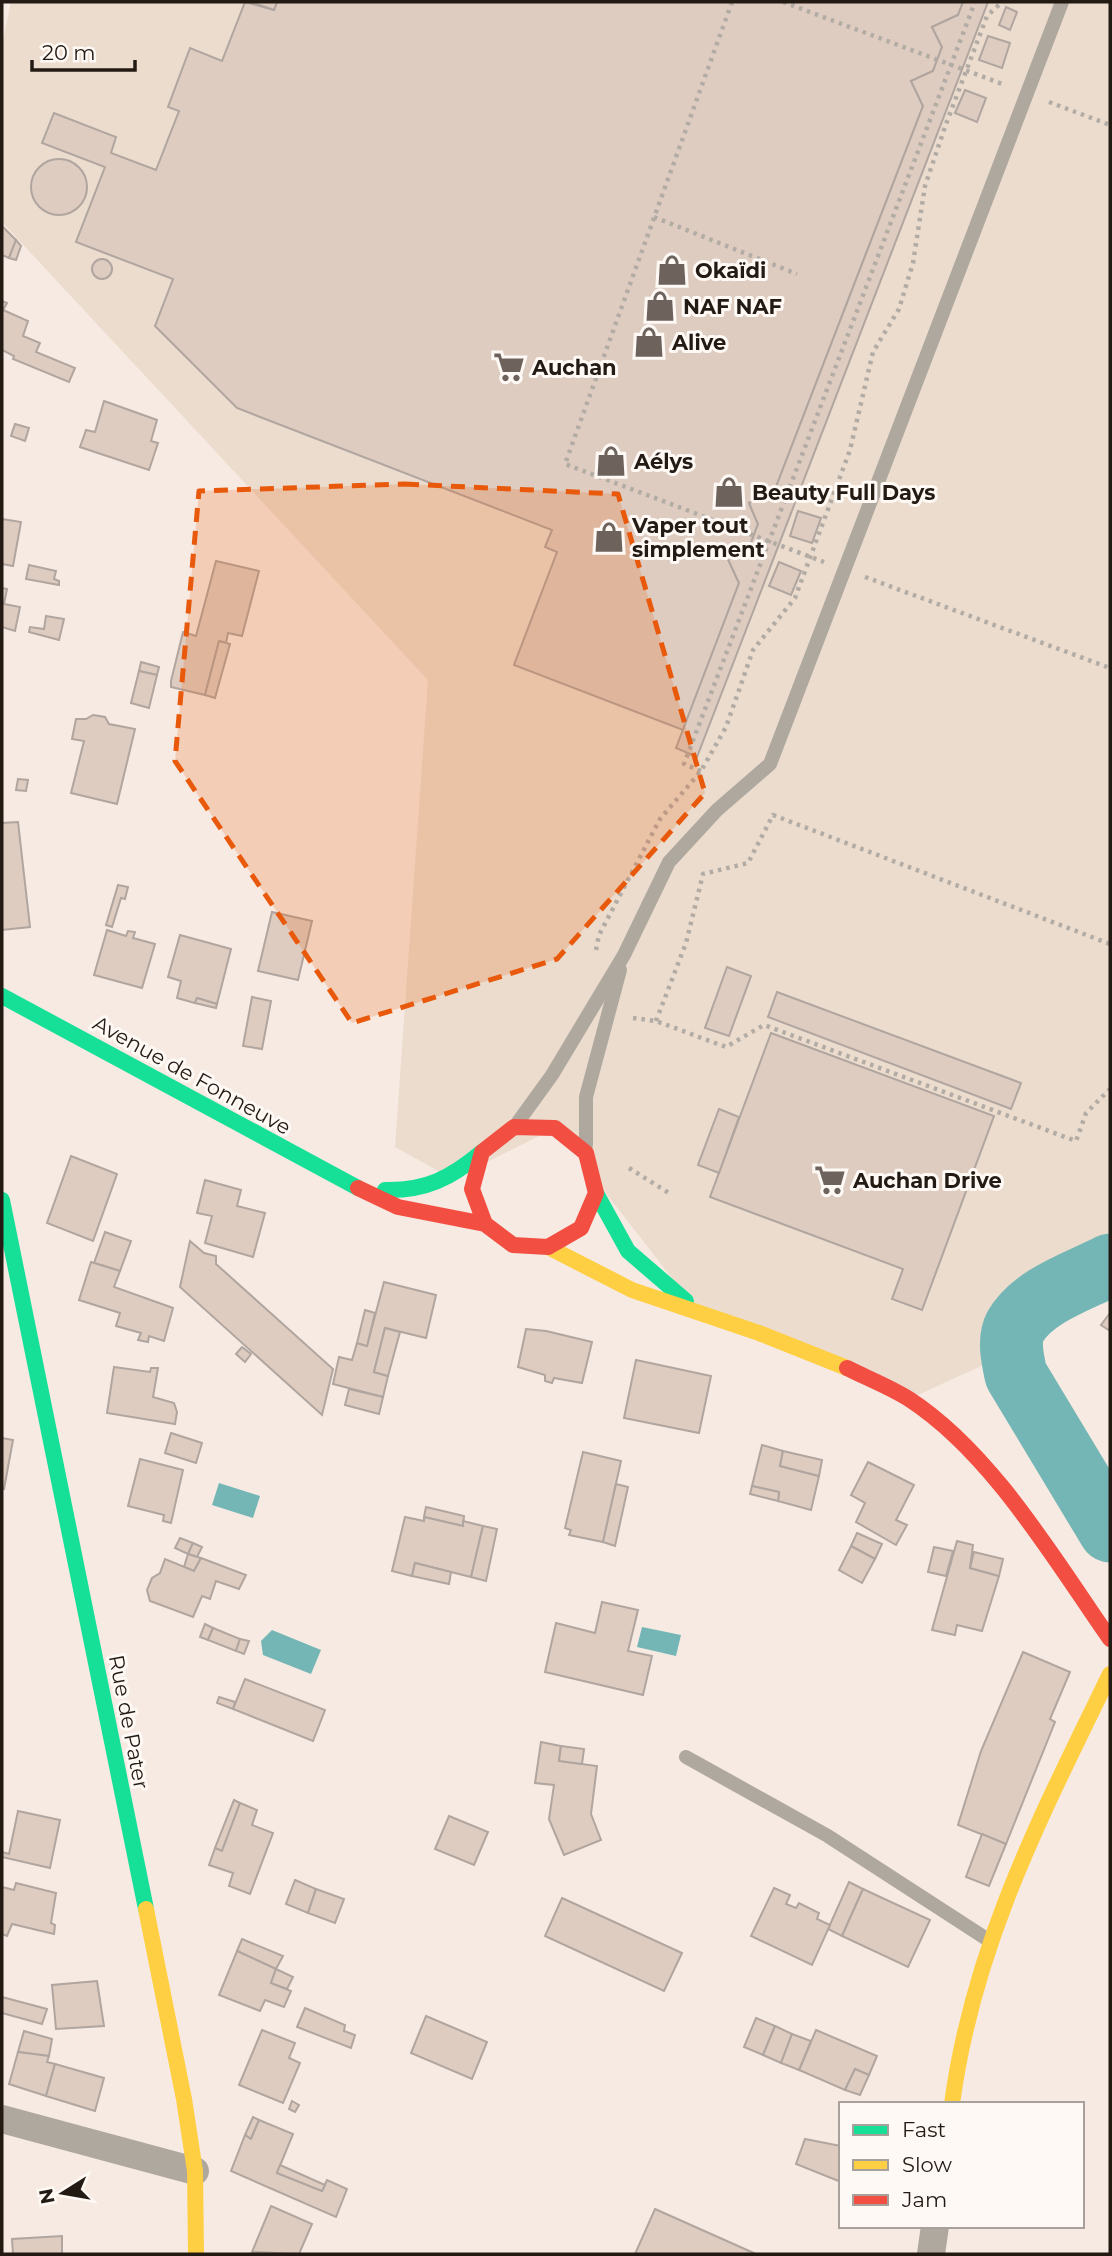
<svg xmlns="http://www.w3.org/2000/svg" width="1112" height="2256" font-family="Montserrat,sans-serif">
  <rect width="100%" height="100%" fill="#f7eae2"/>
  <path fill="#ebdcce" d="M11,2h1099v1263l-32,14 -42,27 -21,22 -3,24 -103,47 -209,-85 -145,-186 -102,51 -58,-32 33,-467 -426,-458v-177z"/>
  <g fill="#73b6b5">
    <path d="M1089,1439l21,32 -14,12 -23,-33z"/>
    <path d="M219,1483l41,13 -7,22 -41,-13z"/>
    <path d="M642,1627l39,8 -5,21 -39,-9z"/>
    <path d="M272,1630l49,20 -10,24 -48,-19 -2,-14z"/>
  </g>
  <g fill="none" stroke-linecap="round" stroke-linejoin="round">
    <path stroke="#73b6b5" stroke-width="63" d="M1110,1265c-30,16 -77,30 -95,62 -7,13 -2,34 1,48l94,156"/>
  </g>
  <g fill="#deccc1" stroke="#b0a59f" stroke-width="2">
    <path d="M245,2l29,8 3,-8h686l-5,13 -26,12 10,20 -9,24 -22,10 12,25 -149,386 -25,11 9,21 -9,24 -22,9 12,26 -56,147 -169,-65 43,-113 -12,-5 7,-17 -315,-122 -82,-82 18,-47 -97,-37 29,-75 -63,-24 12,-30 62,24 -5,16 45,17 23,-59 -11,-4 22,-59 32,13z"/>
    <path d="M251,2h26l-3,8z"/>
    <path d="M963,2h25l-291,755 -21,-9 63,-165 -12,-26 22,-9 9,-24 -9,-21 25,-11 149,-386 -12,-25 22,-10 9,-24 -10,-20 26,-12z"/>
    <path d="M1006,7l11,5 -7,18 -11,-5z"/>
    <path d="M988,36l22,7 -8,25 -23,-8z"/>
    <path d="M965,90l21,8 -9,24 -22,-9z"/>
    <circle cx="59" cy="187" r="28"/>
    <path d="M2,226l14,14 -7,18 -7,-3z"/>
    <path d="M16,240l5,6 -5,14 -7,-2z"/>
    <circle cx="102" cy="269" r="10"/>
    <path d="M2,301l5,2 -4,7 25,11 -5,15 17,7 -4,9 39,16 -6,14 -56,-23 1,-3 -12,-6z"/>
    <path d="M104,401l53,19 -6,21 7,2 -9,27 -69,-23 6,-17 9,2z"/>
    <path d="M15,424l14,4 -4,13 -14,-5z"/>
    <path d="M798,511l23,7 -9,25 -22,-7z"/>
    <path d="M2,519l19,3 -8,44 -11,-2z"/>
    <path d="M216,561l43,10 -17,65 -14,-3 -2,10 -7,-2 -14,54 -34,-8v-6l12,-49 13,4z"/>
    <path d="M779,562l22,9 -10,24 -22,-9z"/>
    <path d="M29,565l27,6 -2,8 5,2v4l-33,-6z"/>
    <path d="M2,588l5,1 -3,15 16,3 -5,24 -13,-4z"/>
    <path d="M46,616l18,3 -5,21 -30,-8 1,-5 14,2z"/>
    <path d="M219,641l11,3 -15,54 -10,-3z"/>
    <path d="M141,662l18,5 -2,8 -18,-4z"/>
    <path d="M139,671l18,4 -8,33 -18,-5z"/>
    <path d="M93,715l12,2 4,7 26,5 -18,75 -46,-11 13,-52 -12,-2 4,-20h10z"/>
    <path d="M18,779l10,1 -2,11 -10,-1z"/>
    <path d="M18,822l12,105 -28,3v-107z"/>
    <path d="M118,885l10,2 -3,12 -4,-1 -9,29 -6,-2z"/>
    <path d="M272,912l40,9 -14,59 -40,-9z"/>
    <path d="M107,930l19,6 2,-5 7,1 -2,6 22,6 -13,44 -48,-13z"/>
    <path d="M180,935l51,14 -14,55 -20,-6 -2,5 -18,-5 4,-17 -13,-4z"/>
    <path d="M727,967l24,9 -22,60 -24,-8z"/>
    <path d="M777,992l244,91 -10,26 -243,-92z"/>
    <path d="M252,997l19,4 -9,48 -19,-3z"/>
    <path d="M197,998l20,6 -1,4 -21,-5z"/>
    <path d="M771,1033l223,83 -72,194 -30,-11 11,-30 -193,-72z"/>
    <path d="M719,1109l20,8 -20,56 -21,-8z"/>
    <path d="M71,1156l46,18 -24,67 -46,-18z"/>
    <path d="M205,1180l36,10 -4,16 28,7 -12,44 -48,-14 7,-27 -15,-3z"/>
    <path d="M105,1232l26,9 -11,30 -26,-8z"/>
    <path d="M190,1241l14,12 12,3v8l117,105 -11,46 -142,-128z"/>
    <path d="M91,1262l29,9 -6,16 59,21 -9,33 -15,-5 -1,6 -10,-2 3,-7 -25,-7 4,-13 -41,-13z"/>
    <path d="M384,1282l52,13 -10,43 -41,-10 -11,44 14,4 -5,21 -50,-13 6,-27 13,3 5,-17 10,3z"/>
    <path d="M365,1310l10,3 -8,33 -10,-3z"/>
    <path d="M1110,1313v18l-9,-6z"/>
    <path d="M385,1328l15,4 -12,44 -14,-4z"/>
    <path d="M526,1329l20,2 46,11 -10,41 -28,-5 -2,5 -7,-2v-6l-27,-8z"/>
    <path d="M242,1347l9,7 -6,8 -9,-8z"/>
    <path d="M636,1360l75,16 -12,57 -75,-15z"/>
    <path d="M114,1367l36,5 1,-4h7l-5,29 21,6 3,9 -2,12 -68,-11z"/>
    <path d="M349,1389l34,8 -4,17 -34,-9z"/>
    <path d="M171,1433l31,10 -6,20 -31,-10z"/>
    <path d="M2,1438l11,2 -9,49h-2z"/>
    <path d="M762,1445l21,6 -3,15 39,10 -8,34 -33,-9 1,-9 -27,-6z"/>
    <path d="M783,1451l39,9 -3,16 -39,-10z"/>
    <path d="M583,1452l38,9 -18,81 -34,-7 2,-5 -6,-2z"/>
    <path d="M140,1459l43,11 -12,53 -8,-2 1,-6 -36,-9z"/>
    <path d="M868,1462l46,23 -18,35 11,5 -11,20 -40,-23 9,-19 -14,-8z"/>
    <path d="M616,1484l12,3 -13,59 -12,-4z"/>
    <path d="M752,1486l27,6 -1,9 -28,-7z"/>
    <path d="M426,1507l38,9 -1,10 -39,-9z"/>
    <path d="M405,1517l19,4v-4l39,9v-5l20,5 -12,51 -56,-14 -3,13 -20,-5z"/>
    <path d="M483,1526l14,3 -11,52 -15,-4z"/>
    <path d="M857,1533l25,11 -7,15 -24,-13z"/>
    <path d="M180,1538l13,5 -5,11 -13,-6z"/>
    <path d="M957,1541l16,4 -3,23 29,8 -17,55 -25,-6 -2,10 -23,-5z"/>
    <path d="M193,1543l9,4 -5,10 -9,-3z"/>
    <path d="M851,1546l24,13 -13,24 -23,-13z"/>
    <path d="M934,1547l19,4 -7,25 -18,-4z"/>
    <path d="M974,1552l29,7 -4,17 -29,-8z"/>
    <path d="M188,1554l13,4 -7,13 -10,-4z"/>
    <path d="M201,1558l45,17 -7,14 -23,-8 -6,18 -8,-3 -9,21 -43,-16 -3,-11 5,-12 8,-5 5,-14 29,12z"/>
    <path d="M415,1563l36,9 -2,12 -37,-8z"/>
    <path d="M602,1602l36,8 -10,41 24,5 -9,39 -98,-23 11,-49 39,10z"/>
    <path d="M205,1624l8,4 -5,12 -8,-3z"/>
    <path d="M213,1628l27,11 -4,12 -28,-11z"/>
    <path d="M240,1639l9,2 -5,13 -8,-3z"/>
    <path d="M1023,1652l47,20 -20,47 5,3 -49,122 -48,-19 23,-74z"/>
    <path d="M245,1679l80,31 -12,31 -80,-32z"/>
    <path d="M219,1697l16,5 -2,7 -16,-6z"/>
    <path d="M541,1742l20,4 -2,15 38,5 -6,48 10,26 -37,15 -15,-36 5,-34 -19,-2z"/>
    <path d="M561,1746l23,3 -2,15 -23,-3z"/>
    <path d="M234,1800l6,3 -18,48 -7,-3z"/>
    <path d="M240,1803l17,7 -5,15 21,8 -23,61 -21,-8 4,-13 -24,-8 6,-17 7,3z"/>
    <path d="M18,1811l42,9 -10,48 -48,-11v-5l7,2z"/>
    <path d="M449,1816l39,16 -14,33 -39,-16z"/>
    <path d="M982,1834l24,10 -17,42 -23,-9z"/>
    <path d="M295,1880l21,9 -8,24 -22,-9z"/>
    <path d="M849,1882l14,7 -21,47 -14,-7z"/>
    <path d="M16,1883l40,10 -5,30 4,2 -1,9 -42,-10 -5,12 -5,-2v-47l12,3z"/>
    <path d="M774,1888l16,7 -4,9 10,4 3,-5 20,10 -2,6 13,6 -18,40 -61,-29z"/>
    <path d="M316,1889l28,10 -9,24 -27,-10z"/>
    <path d="M863,1889l67,31 -22,47 -66,-31z"/>
    <path d="M562,1898l120,55 -18,38 -119,-55z"/>
    <path d="M242,1939l41,17 -7,13 -39,-18z"/>
    <path d="M237,1951l39,18 -5,14 20,8 -7,16 -19,-7 -5,11 -41,-16z"/>
    <path d="M276,1969l17,8 -6,12 -16,-6z"/>
    <path d="M97,1981l7,45 -48,3 -4,-44z"/>
    <path d="M2,1997l45,12 -5,15 -40,-11z"/>
    <path d="M305,2008l40,17 -1,6 11,4 -4,13 -54,-21z"/>
    <path d="M426,2016l61,26 -15,37 -61,-26z"/>
    <path d="M756,2018l19,8 -12,29 -19,-8z"/>
    <path d="M775,2026l17,8 -11,29 -18,-8z"/>
    <path d="M262,2030l33,13 -6,15 11,5 -17,40 -44,-18z"/>
    <path d="M816,2030l61,26 -8,19 -14,-6 -10,21 -46,-20z"/>
    <path d="M24,2031l28,8 -3,17 -31,-4z"/>
    <path d="M792,2034l19,7 -12,29 -18,-7z"/>
    <path d="M18,2052l31,4 -2,6 8,2 -9,32 -37,-12z"/>
    <path d="M55,2064l49,14 -9,33 -49,-15z"/>
    <path d="M855,2069l14,6 -9,20 -15,-5z"/>
    <path d="M292,2101l7,4 -4,7 -6,-3z"/>
    <path d="M253,2117l6,3 -8,19 -6,-4z"/>
    <path d="M259,2120l34,14 -16,39 45,18 5,-11 20,9 -11,28 -105,-46 14,-36 6,4z"/>
    <path d="M805,2139l36,7v36l-45,-18z"/>
    <path d="M280,2165l45,20 -3,6 -45,-18z"/>
    <path d="M271,2206l41,18 -13,30 -47,-2z"/>
    <path d="M655,2209l101,45h-121z"/>
    <path d="M62,2236v18h-49l-1,-15z"/>
  </g>
  <g fill="none" stroke-linecap="round" stroke-linejoin="round">
    <g stroke="#b3aca5" stroke-width="4.5" stroke-dasharray="3.5 5" stroke-linecap="butt">
      <path d="M732,2l-167,462 259,98"/>
      <path d="M783,2l222,83"/>
      <path d="M1049,102l61,23"/>
      <path d="M654,217l143,57"/>
      <path d="M865,577l245,91"/>
      <path d="M701,771l-17,-7 291,-762"/>
      <path d="M596,950l3,-15 61,-116 41,-48 25,-44 27,-77 42,-52 55,-148 23,-98 26,-43 14,-46 12,-77 21,-62 41,-108 15,-14"/>
      <path d="M633,1018l23,3 70,26 38,-22 312,116 10,-28 24,-24"/>
      <path d="M656,1021l30,-78 17,-69 45,-11 25,-48 337,129"/>
      <path d="M629,1168l43,27"/>
    </g>
    <g stroke="#afa89f" stroke-width="14">
      <path d="M518,1122l34,-47 72,-120 45,-93 48,-52 53,-46 292,-762"/>
      <path d="M586,1145v-48l34,-127"/>
      <path d="M686,1757l142,79 159,103"/>
    </g>
    <g stroke="#afa89f" stroke-width="28">
      <path d="M2,2119l193,52"/>
      <path d="M931,2254l4,-28"/>
    </g>
    <g stroke="#16e098" stroke-width="16">
      <path d="M2,996l356,192"/>
      <path d="M385,1190c41,1 66,-12 97,-38"/>
      <path d="M596,1193l32,58 58,50"/>
      <path d="M2,1200l144,709"/>
    </g>
    <g stroke="#ffcf43" stroke-width="16">
      <path d="M548,1247l84,43 127,43 88,35"/>
      <path d="M146,1909l38,190 11,72 1,83"/>
      <path d="M952,2104c21,-158 89,-288 158,-430"/>
    </g>
    <g stroke="#f24e42" stroke-width="16">
      <path d="M358,1188l40,19 87,17 28,21 35,2 33,-19 15,-35 -10,-40 -31,-25 -41,-1 -32,25 -10,37 13,35"/>
      <path d="M847,1368c20,10 43,19 62,31 83,54 145,160 201,240"/>
    </g>
  </g>
  <path fill="#e8590c" fill-opacity="0.2" stroke="#e8590c" stroke-width="5" stroke-dasharray="14 9" stroke-linejoin="round" d="M405,484l213,10 87,299 -148,166 -205,64 -177,-262 24,-270z"/>
  <defs>
    <symbol id="shop-bare" viewBox="-9 -9 18 18"><path d="M-5-2.5h2.3a2.7 3.5 0 0 1 5.4 0H5L5.5 6h-11ZM-1.5-2.5h3a1.5 2.3 0 0 0-3 0Z" fill="#6e635c" stroke="#fef9f5" stroke-width="2.5" paint-order="stroke"/></symbol>
    <symbol id="supermarket-bare" viewBox="-9 -9 18 18"><path d="M-6-5.5h2.5l.6 2H6L4.5 2H-2.5L-4.4-4H-6ZM-1.5 3.2a1.3 1.3 0 1 0 .1 0ZM3 3.2a1.3 1.3 0 1 0 .1 0Z" fill="#6e635c" stroke="#fef9f5" stroke-width="2.5" paint-order="stroke"/></symbol>
  </defs>
  <g fill-rule="evenodd">
    <use href="#shop-bare" x="650" y="248" width="44" height="44"/>
    <use href="#shop-bare" x="638" y="284" width="44" height="44"/>
    <use href="#shop-bare" x="627" y="320" width="44" height="44"/>
    <use href="#supermarket-bare" x="487" y="345" width="44" height="44"/>
    <use href="#shop-bare" x="589" y="439" width="44" height="44"/>
    <use href="#shop-bare" x="707" y="470" width="44" height="44"/>
    <use href="#shop-bare" x="587" y="515" width="44" height="44"/>
    <use href="#supermarket-bare" x="808" y="1158" width="44" height="44"/>
  </g>
  <g text-anchor="middle" dominant-baseline="central" stroke-width="6" stroke-linejoin="round" paint-order="stroke">
    <g font-size="21" font-weight="bold" fill="#241a14" stroke="#fef9f5" text-anchor="start">
      <text x="695" y="270">Okaïdi</text>
      <text x="683" y="306">NAF NAF</text>
      <text x="672" y="342">Alive</text>
      <text x="532" y="367">Auchan</text>
      <text x="634" y="461">Aélys</text>
      <text x="752" y="492">Beauty Full Days</text>
      <text x="632" y="525">Vaper tout<tspan x="632" dy="24">simplement</tspan></text>
      <text x="853" y="1180">Auchan Drive</text>
    </g>
    <g font-size="21" fill="#241a14" stroke="#fef9f5">
      <text transform="translate(192 1075) rotate(29)">Avenue de Fonneuve</text>
      <text transform="translate(129 1722) rotate(79)">Rue de Pater</text>
    </g>
  </g>
  <rect width="1112" height="2256" fill="none" stroke="#241a14" stroke-width="7"/>
  <rect x="839" y="2102" width="245" height="126" fill="#fef9f5" stroke="#a7a09b" stroke-width="2"/>
  <rect x="853" y="2125" width="35" height="10" fill="#16e098" stroke="#a7a09b" stroke-width="2"/>
  <text x="902" y="2137" font-size="21" fill="#241a14">Fast</text>
  <rect x="853" y="2160" width="35" height="10" fill="#ffcf43" stroke="#a7a09b" stroke-width="2"/>
  <text x="902" y="2172" font-size="21" fill="#241a14">Slow</text>
  <rect x="853" y="2195" width="35" height="10" fill="#f24e42" stroke="#a7a09b" stroke-width="2"/>
  <text x="902" y="2207" font-size="21" fill="#241a14">Jam</text>
  <g transform="translate(63 2193) rotate(259)" stroke="#fef9f5" stroke-width="5" paint-order="stroke">
  <path d="M0-5L12 26L0 18L-12 26Z" fill="#241a14"/>
  <text y="-10" font-size="19" font-weight="bold" text-anchor="middle" fill="#241a14">N</text>
  </g>
  <path d="M32 60v10h103v-10" fill="none" stroke="#241a14" stroke-width="3.5"/>
  <text x="42" y="60" font-size="21" fill="#241a14" stroke="#fef9f5" stroke-width="5" paint-order="stroke">20 m</text>
</svg>
